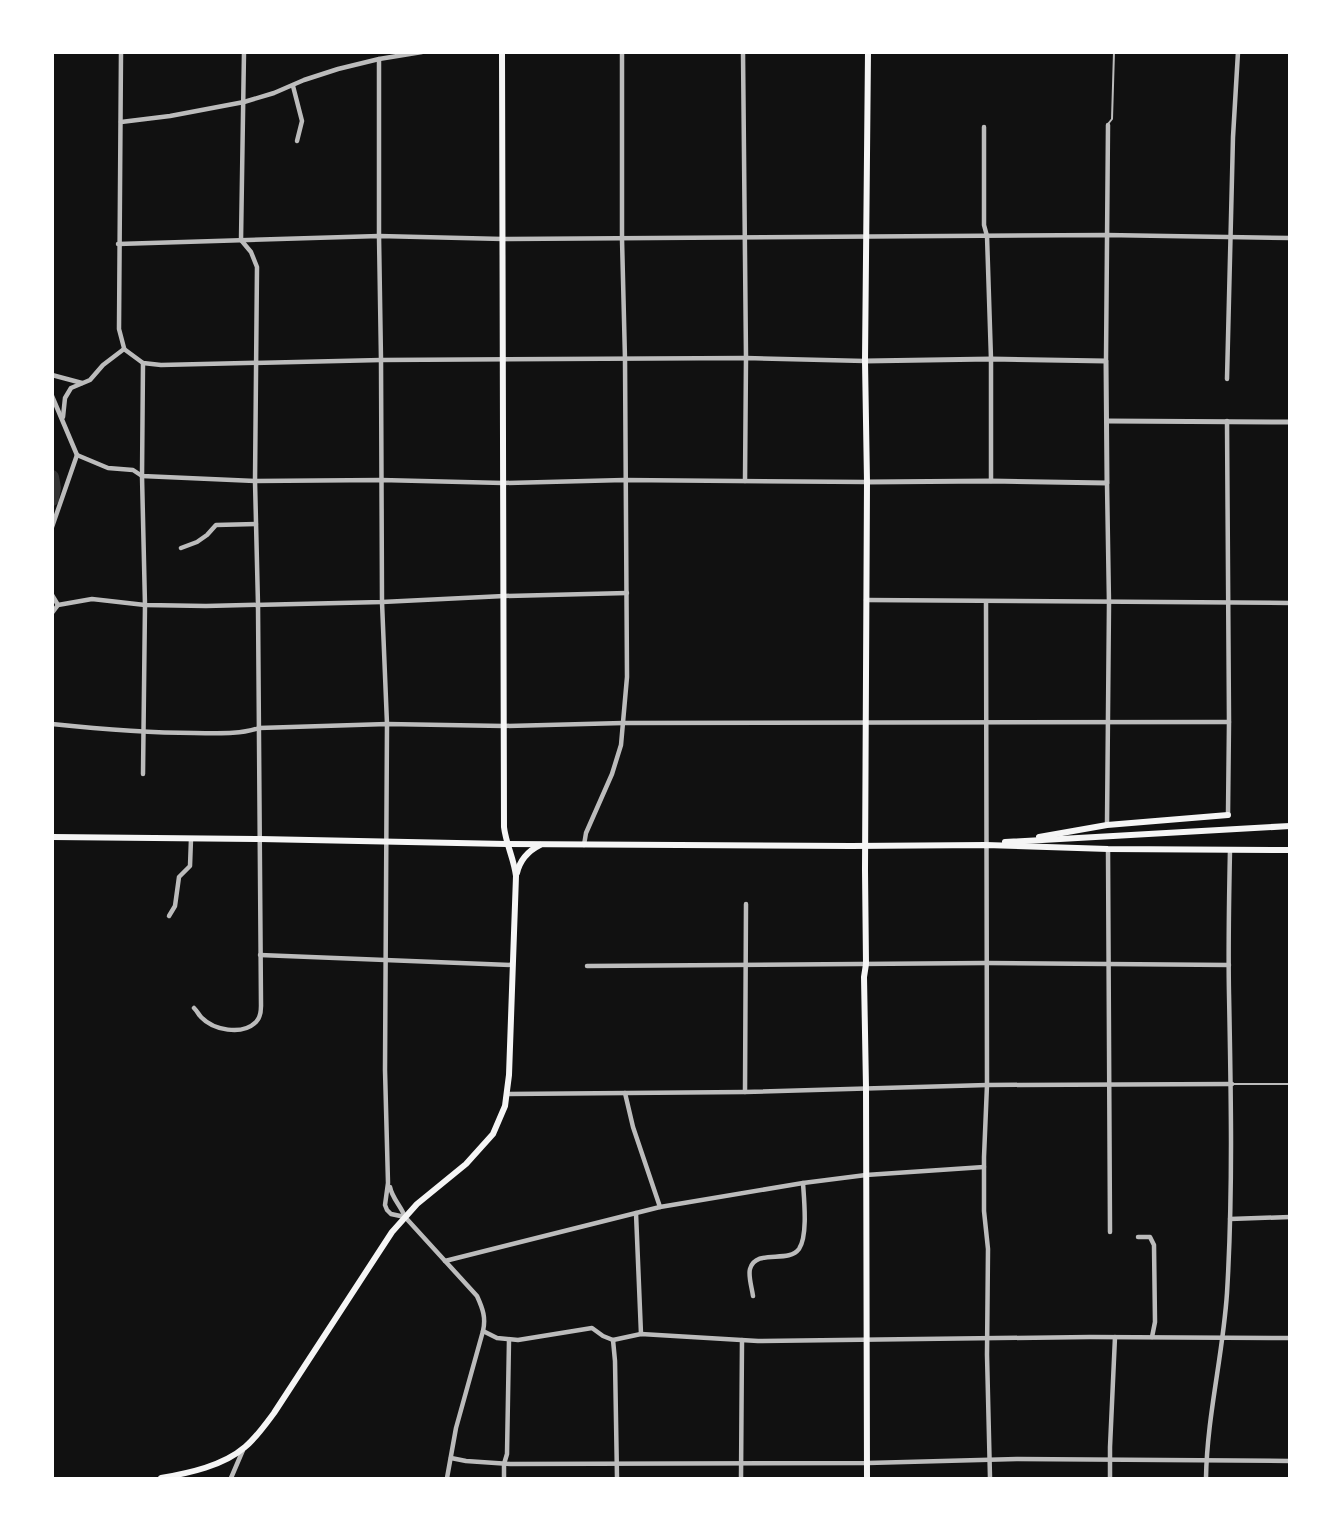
<svg xmlns="http://www.w3.org/2000/svg" width="1342" height="1531" font-family="'PT Serif',serif">
  <rect width="100%" height="100%" fill="#111"/>
  <g fill="none" stroke-linecap="round" stroke-linejoin="round">
    <path stroke="#333" stroke-width="14" d="M52,477l2,11 -2,11"/>
    <g stroke="#bcbcbc" stroke-width="2">
      <path d="M1108,124l4,-5 2,-67"/>
      <path d="M1233,1084h57"/>
    </g>
    <g stroke="#bcbcbc" stroke-width="4.5">
      <path d="M121,52l-2,277 5,19"/>
      <path d="M743,52l3,306 -1,123"/>
      <path d="M379,59v177l2,124 1,242 5,122 -2,346 3,113 -3,22 2,5 4,4 14,3"/>
      <path d="M293,86l9,35 -5,20"/>
      <path d="M121,122l49,-6 74,-14 30,-9 30,-13 34,-11 41,-10 43,-7"/>
      <path d="M984,127v98l3,11 4,123v122"/>
      <path d="M118,244l261,-8 124,3 603,-4 184,3"/>
      <path d="M124,349l19,14 18,2 220,-5 365,-2 119,3"/>
      <path d="M1106,361l2,-236"/>
      <path d="M52,375l30,8"/>
      <path d="M1227,379l6,-242 5,-85"/>
      <path d="M52,396l25,59 31,13 25,2 9,6 113,5 126,-1 122,3 121,-3 243,2"/>
      <path d="M63,417l2,-19 6,-10 19,-8 13,-15 21,-16"/>
      <path d="M1227,421l2,301 -1,93"/>
      <path d="M52,527l25,-72"/>
      <path d="M181,548l16,-6 10,-7 9,-10 40,-1"/>
      <path d="M52,595l6,10"/>
      <path d="M866,600l424,3"/>
      <path d="M986,602l1,483 -3,72v54l4,38 -1,106 3,123"/>
      <path d="M52,613l6,-8 34,-6 53,6 61,1 176,-4 122,-6 123,-3"/>
      <path d="M52,724c48,5 95,9 142,9 21,0 45,2 65,-5l128,-4 117,2 119,-3 606,-1"/>
      <path d="M143,774l2,-169 -3,-129 1,-113"/>
      <path d="M1107,825l2,-222 -2,-120"/>
      <path d="M584,845l2,-12 26,-59 9,-29 6,-68 -2,-318 -3,-120v-187"/>
      <path d="M1108,849l2,383"/>
      <path d="M169,916l6,-10 4,-29 11,-11 1,-27"/>
      <path d="M260,955l253,10"/>
      <path d="M587,966l399,-3 243,2"/>
      <path d="M194,1008c3,3 5,7 7,9 12,13 41,19 55,5 4,-4 5,-11 5,-16l-3,-401 -3,-124 2,-214 -6,-15 -10,-12 3,-188"/>
      <path d="M745,1092l1,-188"/>
      <path d="M625,1093l8,34 27,80"/>
      <path d="M507,1094l238,-2 242,-7 245,-1"/>
      <path d="M390,1187c2,11 11,19 15,30l72,79c6,13 9,22 6,35l-27,97 -9,50"/>
      <path d="M636,1213l5,121"/>
      <path d="M1230,1219l60,-2"/>
      <path d="M1138,1237h12l4,8 1,77 -3,15"/>
      <path d="M445,1261l215,-54 143,-24 63,-8 118,-8"/>
      <path d="M753,1296c-1,-8 -5,-20 -3,-27 6,-21 38,-5 49,-20 9,-13 5,-50 4,-66"/>
      <path d="M483,1331l14,7 21,2 74,-12 11,8 10,4 28,-6 117,7 332,-4 200,1"/>
      <path d="M613,1340l2,21 2,117"/>
      <path d="M451,1458l15,3 44,3 358,-1 149,-4 273,2"/>
      <path d="M231,1478l12,-28"/>
      <path d="M504,1478v-14l3,-10 2,-114"/>
      <path d="M741,1478l1,-138"/>
      <path d="M1110,1478v-31l5,-110"/>
      <path d="M1206,1478c1,-62 17,-123 21,-185 6,-100 4,-199 2,-299 -1,-48 0,-96 1,-144"/>
    </g>
    <g stroke="#bcbcbc" stroke-width="5">
      <path d="M865,361l126,-2 115,2 1,122 -116,-2 -124,1"/>
      <path d="M1107,421l183,1"/>
    </g>
    <g stroke="#f5f5f5" stroke-width="6">
      <path d="M52,837l208,2 246,5 345,2 135,-1 122,4 182,1"/>
      <path d="M1039,837l68,-12 121,-10"/>
      <path d="M1005,842l285,-16"/>
      <path d="M517,873c3,-13 11,-22 23,-28"/>
      <path d="M161,1478c28,-5 62,-12 84,-31 11,-9 20,-22 29,-34l118,-181 25,-28 49,-40 27,-30 12,-28 4,-31 7,-199c-2,-17 -10,-32 -12,-49l-2,-775"/>
      <path d="M867,1478l-1,-391 -2,-110 2,-13 -1,-94 2,-388 -2,-121 3,-309"/>
    </g>
  </g>
  <rect width="1342" height="1531" fill="none" stroke="#ffffff" stroke-width="108"/>
</svg>
